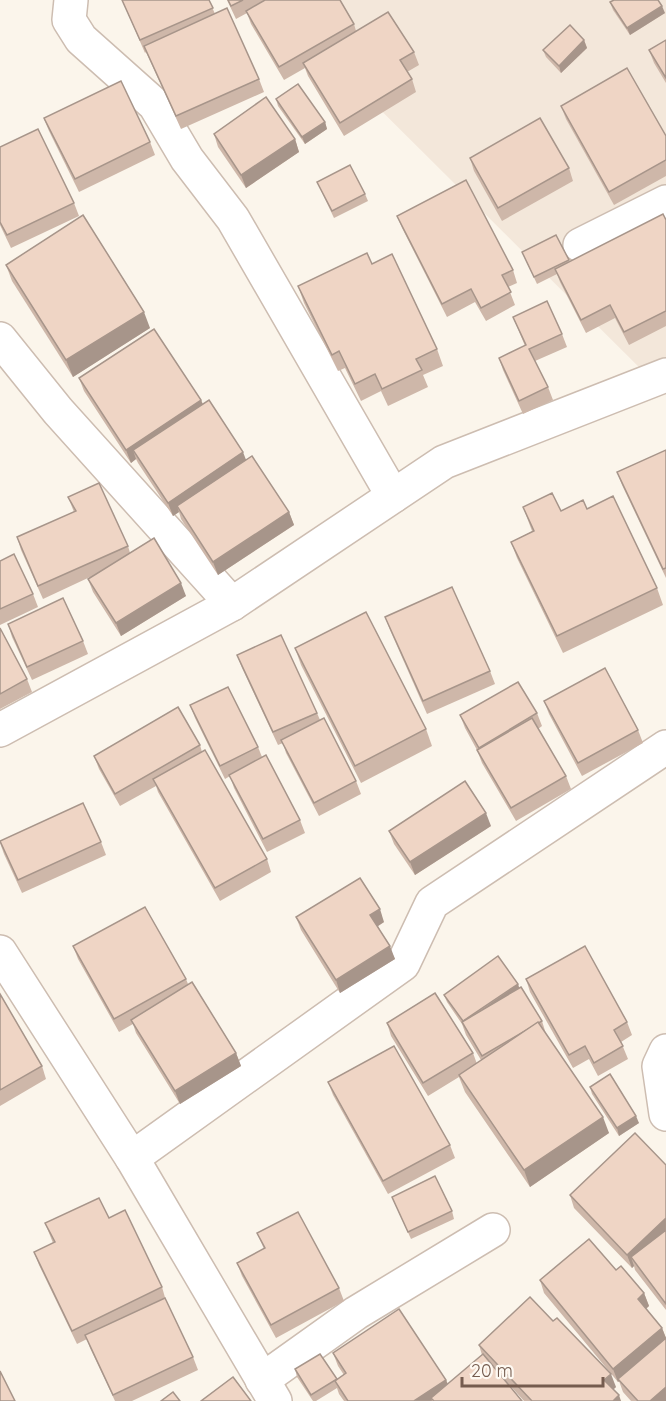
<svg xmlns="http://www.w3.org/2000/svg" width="666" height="1401" font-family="Quicksand,sans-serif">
  <rect width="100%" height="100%" fill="#fbf5eb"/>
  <path fill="#f3e7da" d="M270,0h396v394z"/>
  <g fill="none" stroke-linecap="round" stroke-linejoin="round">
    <defs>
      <g id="street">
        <path d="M71,0l-2,20 12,19 74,66 32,54 46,60 160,277"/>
        <path d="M580,245l86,-43"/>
        <path d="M0,339l58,72 174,193"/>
        <path d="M0,730l232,-126 212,-142 222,-87"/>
        <path d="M0,952l132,206 143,243"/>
        <path d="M666,1051l-7,15 7,48"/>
        <path d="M132,1158l271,-194 29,-61 234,-156"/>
        <path d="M262,1380l94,-67 137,-83"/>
      </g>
    </defs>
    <use href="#street" stroke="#cdbdb1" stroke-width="36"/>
    <use href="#street" stroke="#fff" stroke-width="33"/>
  </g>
  <g fill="#ceb7a9">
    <path d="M122,0h87l6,14 44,65 5,13 -83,37 -35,-77 -1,1z"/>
    <path d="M227,0h113l14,24 2,7 58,21 5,13 -12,7 5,7 4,13 -72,44 -36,-60 -3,-8 -21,12 -33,-56 -4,-11 -11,6z"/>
    <path d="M610,2l55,11 -35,22 -17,-25z"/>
    <path d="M584,40l3,8 -26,25 -15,-16 -3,-7z"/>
    <path d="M666,40v43l-12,-20 -5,-13z"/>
    <path d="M276,99l49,23 2,7 -22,15 -27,-38z"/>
    <path d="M561,106l105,30v40l-52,29 -48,-86z"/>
    <path d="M44,119l106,23 5,13 -76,37 -30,-61z"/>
    <path d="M214,134l81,5 4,13 -53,36 -28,-41z"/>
    <path d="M0,147l74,56 5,13 -68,32 -11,-23z"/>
    <path d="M470,158l99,10 4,13 -71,40 -28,-50z"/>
    <path d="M317,182l48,12 3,7 -34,17z"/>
    <path d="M397,216l116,54 4,13 -9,4 7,18 -29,16 -11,-19 -28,15 -45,-89z"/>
    <path d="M666,220v106l-37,19 -14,-27 -29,15 -26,-51 -3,-8 -20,10 -15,-32 34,-17 13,27z"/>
    <path d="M372,264l65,85 6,17 -20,9 5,12 -40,19 -7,-15 -20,10 -16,-33 -7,3 -34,-68 -6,-17z"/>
    <path d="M6,265l144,63 -77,49 -61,-96z"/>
    <path d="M513,317l49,17 5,13 -32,14 13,26 5,13 -30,14 -20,-44 -4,-12 26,-12z"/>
    <path d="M79,378l122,22 2,4 43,56 43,52 5,13 -76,50 -37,-56 -2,-7 -6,4 -35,-53 -2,-4 -5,4 -47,-72z"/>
    <path d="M666,450v128l-44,-93 -5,-13z"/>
    <path d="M68,497l60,49 2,7 56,43 -65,40 -28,-44 -5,-13 2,-2 -47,22 -22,-49 -4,-13 57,-25z"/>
    <path d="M523,507l38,4 26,-2 70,79 6,17 -100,48 -46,-95 -6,-16 21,-11z"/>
    <path d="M0,561l33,33 5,13 -38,18z"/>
    <path d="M385,617l105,54 5,13 -68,30 -37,-84z"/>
    <path d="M8,624l75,17 5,13 -56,26 -20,-43z"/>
    <path d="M0,628l27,51 5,13 -32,17z"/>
    <path d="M295,648l131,81 6,17 -71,37 -60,-118z"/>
    <path d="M237,655l80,58 3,7 36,61 5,13 -42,22 -33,-63 -3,-10 -5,2 -36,-77z"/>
    <path d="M544,701l94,29 5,13 -61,33 -33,-62z"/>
    <path d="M190,705l68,42 4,10 38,63 5,13 -38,19 -33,-64 -4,-12 -5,3 -30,-61z"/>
    <path d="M537,713l5,13 -4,3 28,47 5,13 -55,32 -34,-58 -5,-13 -12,-22 -5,-13z"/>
    <path d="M200,745l2,7 65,107 4,13 -51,29 -62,-109 -2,-6 -36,20 -21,-37 -5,-13z"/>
    <path d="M491,826l-76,49 -21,-31 -5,-13z"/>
    <path d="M101,842l5,13 -84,38 -18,-39 -4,-11z"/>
    <path d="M296,917l88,5 -6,4 17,33 -55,34 -39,-63z"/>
    <path d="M73,946l113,33 2,5 48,69 5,13 -61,38 -44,-71 -3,-9 -14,8 -41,-73z"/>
    <path d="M526,979l101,43 5,13 -11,7 7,17 -30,17 -9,-17 -16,9 -43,-76z"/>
    <path d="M518,984l1,4 23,33 4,13 63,99 -79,54 -65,-95 -6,-15 -31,19 -37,-60 -4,-13 86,30 4,11 4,-4 -15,-25 -4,-11 -15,-22 -3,-7z"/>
    <path d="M0,994l42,72 4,13 -46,27z"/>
    <path d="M328,1082l122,63 5,13 -67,36 -55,-99z"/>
    <path d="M590,1087l49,36 -20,13 -27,-42z"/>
    <path d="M666,1165v145l-31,-40 -1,-4 -2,2 -58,-60 -4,-13z"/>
    <path d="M392,1197l60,14 2,8 -43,20z"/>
    <path d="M109,1218l53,69 4,14 27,56 5,13 -66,31h-17l-25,-53 -3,-9 -10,5 -38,-79 -5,-13 19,-9 -8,-20z"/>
    <path d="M257,1233l82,55 5,13 -68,37 -34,-62 -5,-13 27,-14z"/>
    <path d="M616,1270l28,23 5,13 -3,3 16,19 4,10v63h-35l-8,-9 -4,-11 -1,1 -74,-89 -4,-13z"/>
    <path d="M479,1345l137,42 -3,3 8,11h-97l-19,-21 17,21h-178l-5,-7 -2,-6 -21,13h-3l-16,-24 -2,-8 42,10 7,-4 -6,-9 -5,-13 113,27 2,4 34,-29z"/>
  </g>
  <g fill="#a7958a">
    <path d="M662,6l3,7 -35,22 -3,-7z"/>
    <path d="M584,40l3,8 -26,25 -2,-7z"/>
    <path d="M325,122l2,7 -22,15 -3,-7z"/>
    <path d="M295,139l4,13 -53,36 -5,-13z"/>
    <path d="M144,312l6,16 -77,49 -7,-17z"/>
    <path d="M201,400l5,13 -73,37 3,9 -5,4 -5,-13z"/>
    <path d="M243,452l5,13 -71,41 2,6 -6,4 -5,-13z"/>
    <path d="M289,512l5,13 -76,50 -5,-13z"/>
    <path d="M181,583l5,13 -65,40 -5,-13z"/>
    <path d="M486,813l5,13 -76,49 -5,-13z"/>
    <path d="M380,909l4,13 -9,6 -5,-13z"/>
    <path d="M390,946l5,13 -55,34 -4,-13z"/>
    <path d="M518,984l2,7 -56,31z"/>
    <path d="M236,1053l5,13 -61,38 -5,-13z"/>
    <path d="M636,1116l3,7 -20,13 -2,-8z"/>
    <path d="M603,1117l6,16 -79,54 -6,-17z"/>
    <path d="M666,1218v18l-35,21 3,9 -2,2 -5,-13z"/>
    <path d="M644,1293l5,13 -7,6 -4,-13z"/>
    <path d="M662,1328l4,10v4l-48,40 -5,-13z"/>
    <path d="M611,1374l5,13 -7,6 -5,-13z"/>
    <path d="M446,1380l5,13 -20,5 1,3h-18z"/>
    <path d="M666,1387v14h-16z"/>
    <path d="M619,1395l2,6h-8z"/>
  </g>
  <g fill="#efd5c5" stroke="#a7958a" stroke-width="1.5">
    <path d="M122,0h87l4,8 -73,32z"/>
    <path d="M228,0h15l-12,6z"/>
    <path d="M265,0h75l14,24 -75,43 -33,-56z"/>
    <path d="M614,0h44l4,6 -35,22 -17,-26z"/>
    <path d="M227,8l32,71 -83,37 -32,-70z"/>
    <path d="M388,12l26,40 -14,8 12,19 -72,44 -37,-60z"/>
    <path d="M570,25l14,15 -25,26 -16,-16z"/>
    <path d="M666,40v38l-17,-28z"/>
    <path d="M627,68l39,68v24l-57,32 -48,-86z"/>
    <path d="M121,81l29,61 -75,37 -31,-61z"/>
    <path d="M298,84l27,38 -23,15 -26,-38z"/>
    <path d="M266,97l29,42 -54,36 -27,-41z"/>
    <path d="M540,118l29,50 -71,40 -28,-50z"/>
    <path d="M38,129l36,74 -67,32 -7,-13v-75z"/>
    <path d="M350,165l15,29 -33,17 -15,-29z"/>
    <path d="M466,180l47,90 -11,5 9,17 -30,16 -10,-19 -29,15 -45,-88z"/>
    <path d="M663,214l3,6v91l-42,21 -14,-27 -29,15 -26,-51z"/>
    <path d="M83,215l61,97 -78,48 -60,-95z"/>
    <path d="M556,235l13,25 -35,17 -12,-25z"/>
    <path d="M367,253l5,11 20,-10 45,95 -21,10 6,11 -40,19 -7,-15 -20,10 -16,-33 -7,4 -34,-69z"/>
    <path d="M547,301l15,33 -33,15 19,38 -29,14 -20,-43 27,-13 -13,-28z"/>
    <path d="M154,329l47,71 -75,50 -47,-72z"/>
    <path d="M209,400l34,52 -75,51 -35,-53z"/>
    <path d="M666,450v118l-3,1 -46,-97z"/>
    <path d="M252,456l37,56 -76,50 -36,-56z"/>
    <path d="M99,483l29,63 -90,40 -21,-49 59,-26 -8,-14z"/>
    <path d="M552,493l9,18 22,-11 4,9 26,-13 44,92 -100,48 -46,-94 23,-11 -11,-24z"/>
    <path d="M154,538l27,45 -65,40 -28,-44z"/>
    <path d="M14,554l19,40 -33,15v-48z"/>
    <path d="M452,587l38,84 -67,30 -38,-84z"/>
    <path d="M63,598l20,43 -56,26 -19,-43z"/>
    <path d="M366,612l60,117 -71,37 -60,-118z"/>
    <path d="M0,628l27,51 -27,15z"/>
    <path d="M281,635l36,78 -44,19 -36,-77z"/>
    <path d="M605,668l33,62 -60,33 -34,-62z"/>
    <path d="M518,682l19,31 -58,35 -19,-33z"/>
    <path d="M228,687l30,60 -38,19 -30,-61z"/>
    <path d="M178,707l22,38 -85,49 -21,-38z"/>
    <path d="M324,718l32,63 -42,22 -33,-63z"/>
    <path d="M532,718l34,58 -55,32 -34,-58z"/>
    <path d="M205,750l62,109 -52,29 -62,-109z"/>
    <path d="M266,755l34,65 -37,19 -34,-64z"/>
    <path d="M465,781l21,32 -76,49 -21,-31z"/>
    <path d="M83,803l18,39 -83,38 -18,-39z"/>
    <path d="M360,878l20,31 -10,6 20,31 -54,34 -40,-63z"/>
    <path d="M145,907l41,72 -72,40 -41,-73z"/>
    <path d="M585,946l42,76 -13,8 9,16 -29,17 -9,-17 -16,9 -43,-76z"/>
    <path d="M498,956l20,28 -55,37 -19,-26z"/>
    <path d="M192,982l44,71 -61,38 -44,-71z"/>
    <path d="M521,987l21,34 -60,35 -20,-34z"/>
    <path d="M435,993l38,60 -50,30 -36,-60z"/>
    <path d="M0,994l42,72 -42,24z"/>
    <path d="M538,1022l65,95 -79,53 -65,-95z"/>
    <path d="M394,1046l56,99 -67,36 -55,-99z"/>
    <path d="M610,1074l26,42 -19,12 -27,-41z"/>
    <path d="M635,1133l31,32v53l-39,37 -57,-60z"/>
    <path d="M435,1176l17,35 -44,21 -16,-35z"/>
    <path d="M99,1198l10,20 16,-8 37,77 -90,44 -38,-79 21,-10 -10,-19z"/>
    <path d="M298,1212l41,76 -68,37 -34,-62 28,-15 -8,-15z"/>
    <path d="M666,1230v74l-35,-47z"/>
    <path d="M589,1239l27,31 5,-4 23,27 -6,6 24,29 -49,41 -73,-89z"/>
    <path d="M530,1297l23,24 4,-3 54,56 -7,6 15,15 -6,6h-81l-53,-56z"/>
    <path d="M165,1298l28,59 -80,38 -28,-60z"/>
    <path d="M399,1309l47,71 -32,21h-66l-13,-20 11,-8 -13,-20z"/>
    <path d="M666,1338v49l-16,14h-12l-20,-22z"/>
    <path d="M320,1354l17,25 -26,16 -16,-26z"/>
    <path d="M483,1354l39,47h-88l-3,-3z"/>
    <path d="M0,1371l15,30h-15z"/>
    <path d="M233,1377l18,24h-50z"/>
    <path d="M173,1392l7,9h-19z"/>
  </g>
  <path d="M462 1377v9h141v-9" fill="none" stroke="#755c4f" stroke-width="3"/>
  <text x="471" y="1377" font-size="18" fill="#755c4f" stroke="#fef9f2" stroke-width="4.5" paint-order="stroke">20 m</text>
</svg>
